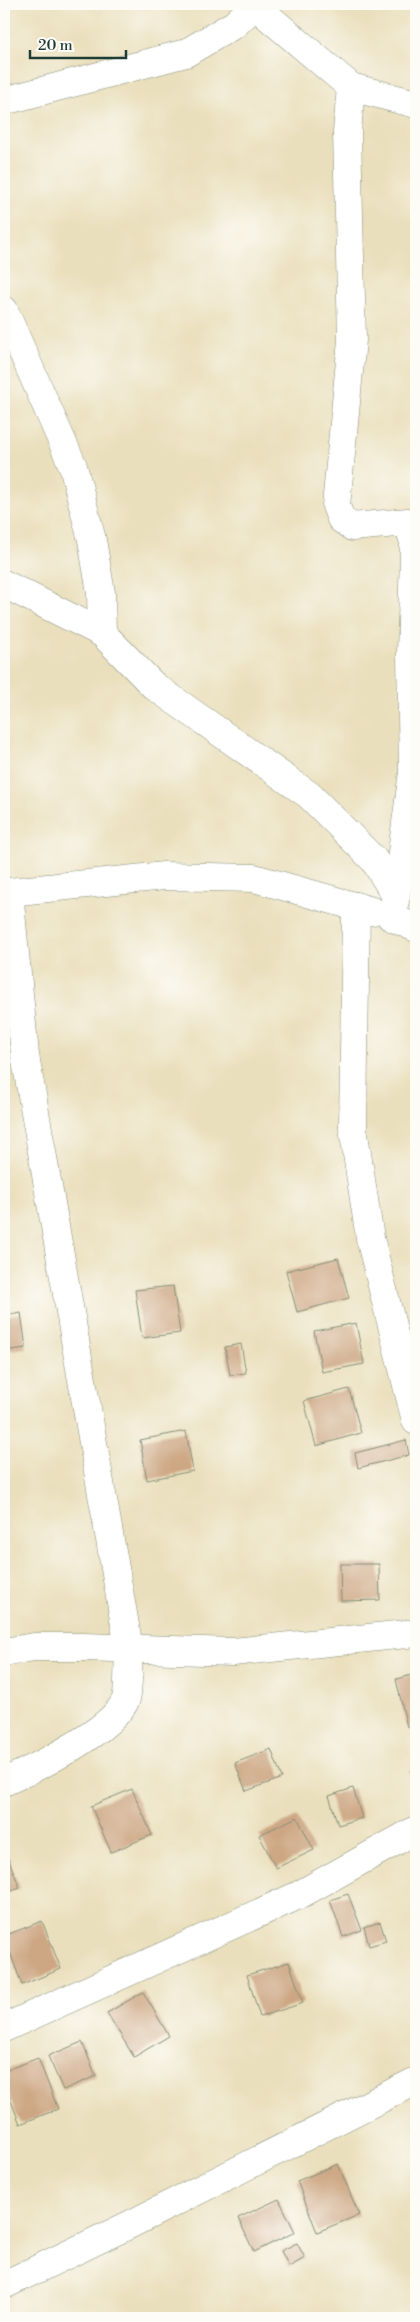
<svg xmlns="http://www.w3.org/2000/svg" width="420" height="2322" font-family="'Libre Bodoni',serif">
  <rect width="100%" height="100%" fill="#fdfcf7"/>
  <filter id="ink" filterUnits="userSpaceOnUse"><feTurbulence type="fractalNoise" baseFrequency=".02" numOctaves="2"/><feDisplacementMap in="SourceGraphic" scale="10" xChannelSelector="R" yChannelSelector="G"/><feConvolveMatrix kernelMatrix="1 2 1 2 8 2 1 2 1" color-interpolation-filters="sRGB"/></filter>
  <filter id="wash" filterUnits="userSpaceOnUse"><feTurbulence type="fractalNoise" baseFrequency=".0096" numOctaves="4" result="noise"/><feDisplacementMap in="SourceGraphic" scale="20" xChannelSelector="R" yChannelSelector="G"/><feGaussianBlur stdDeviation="1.12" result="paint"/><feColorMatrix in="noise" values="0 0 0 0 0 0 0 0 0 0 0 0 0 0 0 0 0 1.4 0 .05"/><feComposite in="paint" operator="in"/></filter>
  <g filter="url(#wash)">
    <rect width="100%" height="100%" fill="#eadfbc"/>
    <g id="blocks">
      <g fill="#cda784">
        <path d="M338,1258l11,40 -52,14 -11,-41z"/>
        <path d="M173,1286l7,47 -38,5 -7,-48z"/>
        <path d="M21,1313l5,35 -22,3v-35z"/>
        <path d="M356,1323l8,41 -42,8 -8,-41z"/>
        <path d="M241,1344l5,29 -16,2 -5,-28z"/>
        <path d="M349,1389l12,44 -45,13 -12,-45z"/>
        <path d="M186,1431l7,40 -46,9 -7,-40z"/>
        <path d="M406,1440l3,15 -51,13 -3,-15z"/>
        <path d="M340,1564h39l1,36 -39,1z"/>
        <path d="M416,1674v51l-9,2 -11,-48z"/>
        <path d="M271,1749l11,29 -36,13 -11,-28z"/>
        <path d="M416,1769v18l-5,-16z"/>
        <path d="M353,1788l9,30 -24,7 -9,-29z"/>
        <path d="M132,1789l20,46 -41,17 -20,-46z"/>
        <path d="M297,1817l17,33 -38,18 -17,-33z"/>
        <path d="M6,1853l14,35 -16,6v-40z"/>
        <path d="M348,1894l14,36 -19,7 -13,-37z"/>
        <path d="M42,1921l19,48 -39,16 -18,-49z"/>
        <path d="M380,1922l6,19 -17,5 -5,-19z"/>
        <path d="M289,1962l14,41 -43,14 -13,-42z"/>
        <path d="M143,1992l26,44 -35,21 -27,-44z"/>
        <path d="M82,2042l14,34 -33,14 -15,-34z"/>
        <path d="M38,2058l20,51 -38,15 -16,-41v-12z"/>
        <path d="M338,2164l21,51 -42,17 -20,-51z"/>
        <path d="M279,2199l16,33 -41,20 -16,-34z"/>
        <path d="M297,2243l8,15 -16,9 -8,-16z"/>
      </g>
    </g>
  </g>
  <g filter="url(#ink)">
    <use href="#blocks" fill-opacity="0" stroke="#848e78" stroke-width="1"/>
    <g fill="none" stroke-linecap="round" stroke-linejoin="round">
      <defs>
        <g id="street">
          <path d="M253,4l98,83"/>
          <path d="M4,101l182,-48 49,-29 21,-20"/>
          <path d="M416,104l-65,-17 -4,45 5,208 -16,166 5,13 11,8 56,-5 6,21v12l-3,99 2,118 -17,124 -5,21 25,11"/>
          <path d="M4,310l69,156 19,74 9,53 1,40 52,53 155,109 65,65 22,36"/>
          <path d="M4,584l98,49"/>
          <path d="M9,892l155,-16 90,2 118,33"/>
          <path d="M4,894l5,-2 16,163 104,593c-1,12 0,41 -3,51 -12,31 -92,70 -122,83"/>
          <path d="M356,906l-3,222 17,110 46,183"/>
          <path d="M4,1652l30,-5h49l150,5 183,-19"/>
          <path d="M4,2028l295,-133 117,-65"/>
          <path d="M4,2285l125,-60 287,-144"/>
        </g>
      </defs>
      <use href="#street" stroke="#848e78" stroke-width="29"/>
      <use href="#street" stroke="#fff" stroke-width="28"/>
    </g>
  </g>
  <rect width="420" height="2322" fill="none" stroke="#fdfcf7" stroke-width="20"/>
  <path d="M30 50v8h96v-8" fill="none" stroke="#1f3d34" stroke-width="2.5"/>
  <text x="38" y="50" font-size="15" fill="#1f3d34" stroke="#fdfcf7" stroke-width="4" paint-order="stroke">20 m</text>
</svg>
